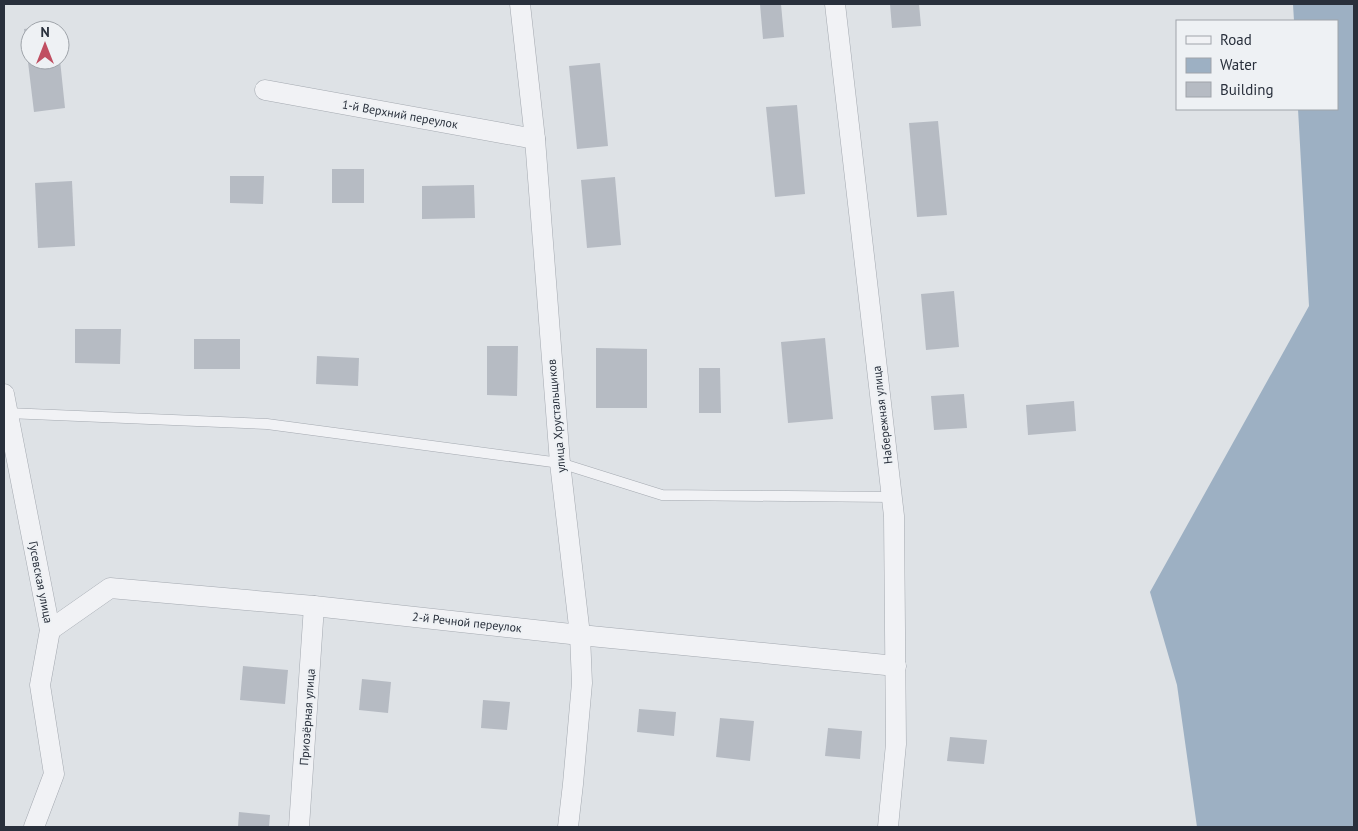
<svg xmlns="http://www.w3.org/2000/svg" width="1358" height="831" font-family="'PT Sans',sans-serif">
  <rect width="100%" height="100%" fill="#dee2e6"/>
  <path fill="#9db0c3" d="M1293,4h61v823h-157l-20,-142 -27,-93 159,-286 -11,-197h39v-88h-43z"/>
  <g fill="#b6bbc3">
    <path d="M760,4h21l3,33 -21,2z"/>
    <path d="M890,4h29l2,22 -29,2z"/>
    <path d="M55,25l1,5h-26v30h30l5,48 -31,4 -10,-83z"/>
    <path d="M600,63l8,83 -31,3 -8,-83z"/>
    <path d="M797,105l8,89 -30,3 -9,-90z"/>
    <path d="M938,121l9,94 -30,2 -8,-94z"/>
    <rect x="332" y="169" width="32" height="34"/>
    <path d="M230,176h34l-1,28 -33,-1z"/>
    <path d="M615,177l6,68 -34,3 -6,-68z"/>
    <path d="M72,181l3,65 -37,2 -3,-65z"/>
    <path d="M474,185l1,33 -53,1v-33z"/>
    <path d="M954,291l5,56 -33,3 -5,-56z"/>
    <path d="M75,329h46l-1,35 -45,-1z"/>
    <path d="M825,338l8,81 -45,4 -7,-81z"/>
    <rect x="194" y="339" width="46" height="30"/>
    <path d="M487,346h31l-1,50 -30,-1z"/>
    <path d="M596,348l51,1v59h-51z"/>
    <path d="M317,356l42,2 -1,28 -42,-2z"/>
    <path d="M699,368h21l1,45h-22z"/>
    <path d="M964,394l3,34 -33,2 -3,-34z"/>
    <path d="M1074,401l2,30 -48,4 -2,-30z"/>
    <path d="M243,666l45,4 -3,34 -45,-4z"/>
    <path d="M362,679l29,3 -3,31 -29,-3z"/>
    <path d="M483,700l27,2 -3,28 -26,-2z"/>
    <path d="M639,709l37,3 -2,24 -37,-4z"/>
    <path d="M720,718l34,3 -4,40 -34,-4z"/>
    <path d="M828,728l34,3 -2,28 -35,-3z"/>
    <path d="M950,737l37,3 -3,24 -37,-3z"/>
    <path d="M239,812l31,3 -1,12h-31z"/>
  </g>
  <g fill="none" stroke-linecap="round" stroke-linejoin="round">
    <defs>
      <path id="lane" d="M7,413l260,11 293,39 102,32 230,2"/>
      <g id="street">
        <path d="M520,4l15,135 25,324 20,172 2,48 -9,101 -5,43"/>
        <path d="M835,4l59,512 2,228 -8,83"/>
        <path d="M265,90l270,49"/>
        <path d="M4,394l46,236 -10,55 14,89 -20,53"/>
        <path d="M50,630l60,-42 204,18 266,29 316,31"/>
        <path d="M299,827l15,-221"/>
      </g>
    </defs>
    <use href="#lane" stroke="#a4a9b0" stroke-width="11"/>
    <use href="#street" stroke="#a4a9b0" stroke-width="21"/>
    <use href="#lane" stroke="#f1f2f5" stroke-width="10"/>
    <use href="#street" stroke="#f1f2f5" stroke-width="20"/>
  </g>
  <g text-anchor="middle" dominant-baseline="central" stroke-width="4" stroke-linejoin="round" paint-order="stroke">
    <g font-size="12" fill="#29303c" stroke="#eef1f4">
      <text transform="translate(400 114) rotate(10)">1-й Верхний переулок</text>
      <text transform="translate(882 415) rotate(-97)">Набережная улица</text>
      <text transform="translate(556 416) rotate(-95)">улица Хрустальщиков</text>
      <text transform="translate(41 582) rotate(79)">Гусевская улица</text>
      <text transform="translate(467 622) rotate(6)">2-й Речной переулок</text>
      <text transform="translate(307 717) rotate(-86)">Приозёрная улица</text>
    </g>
  </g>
  <rect width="1358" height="831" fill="none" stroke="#29303c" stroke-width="10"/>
  <rect x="1176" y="20" width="162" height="90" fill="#eef1f4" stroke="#9fa4aa"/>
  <rect x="1186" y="36" width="25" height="8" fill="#f1f2f5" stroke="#9fa4aa"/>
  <text x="1220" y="45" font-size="15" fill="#29303c">Road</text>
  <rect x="1186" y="58" width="25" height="15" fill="#9db0c3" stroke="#9fa4aa"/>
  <text x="1220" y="70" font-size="15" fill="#29303c">Water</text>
  <rect x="1186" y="82" width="25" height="15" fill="#b6bbc3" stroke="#9fa4aa"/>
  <text x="1220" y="95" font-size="15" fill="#29303c">Building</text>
  <g transform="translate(45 45)"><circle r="24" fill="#eef1f4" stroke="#9fa4aa"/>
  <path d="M0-4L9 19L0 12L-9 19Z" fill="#c04e61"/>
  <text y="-8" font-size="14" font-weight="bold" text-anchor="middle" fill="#29303c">N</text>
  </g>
</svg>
